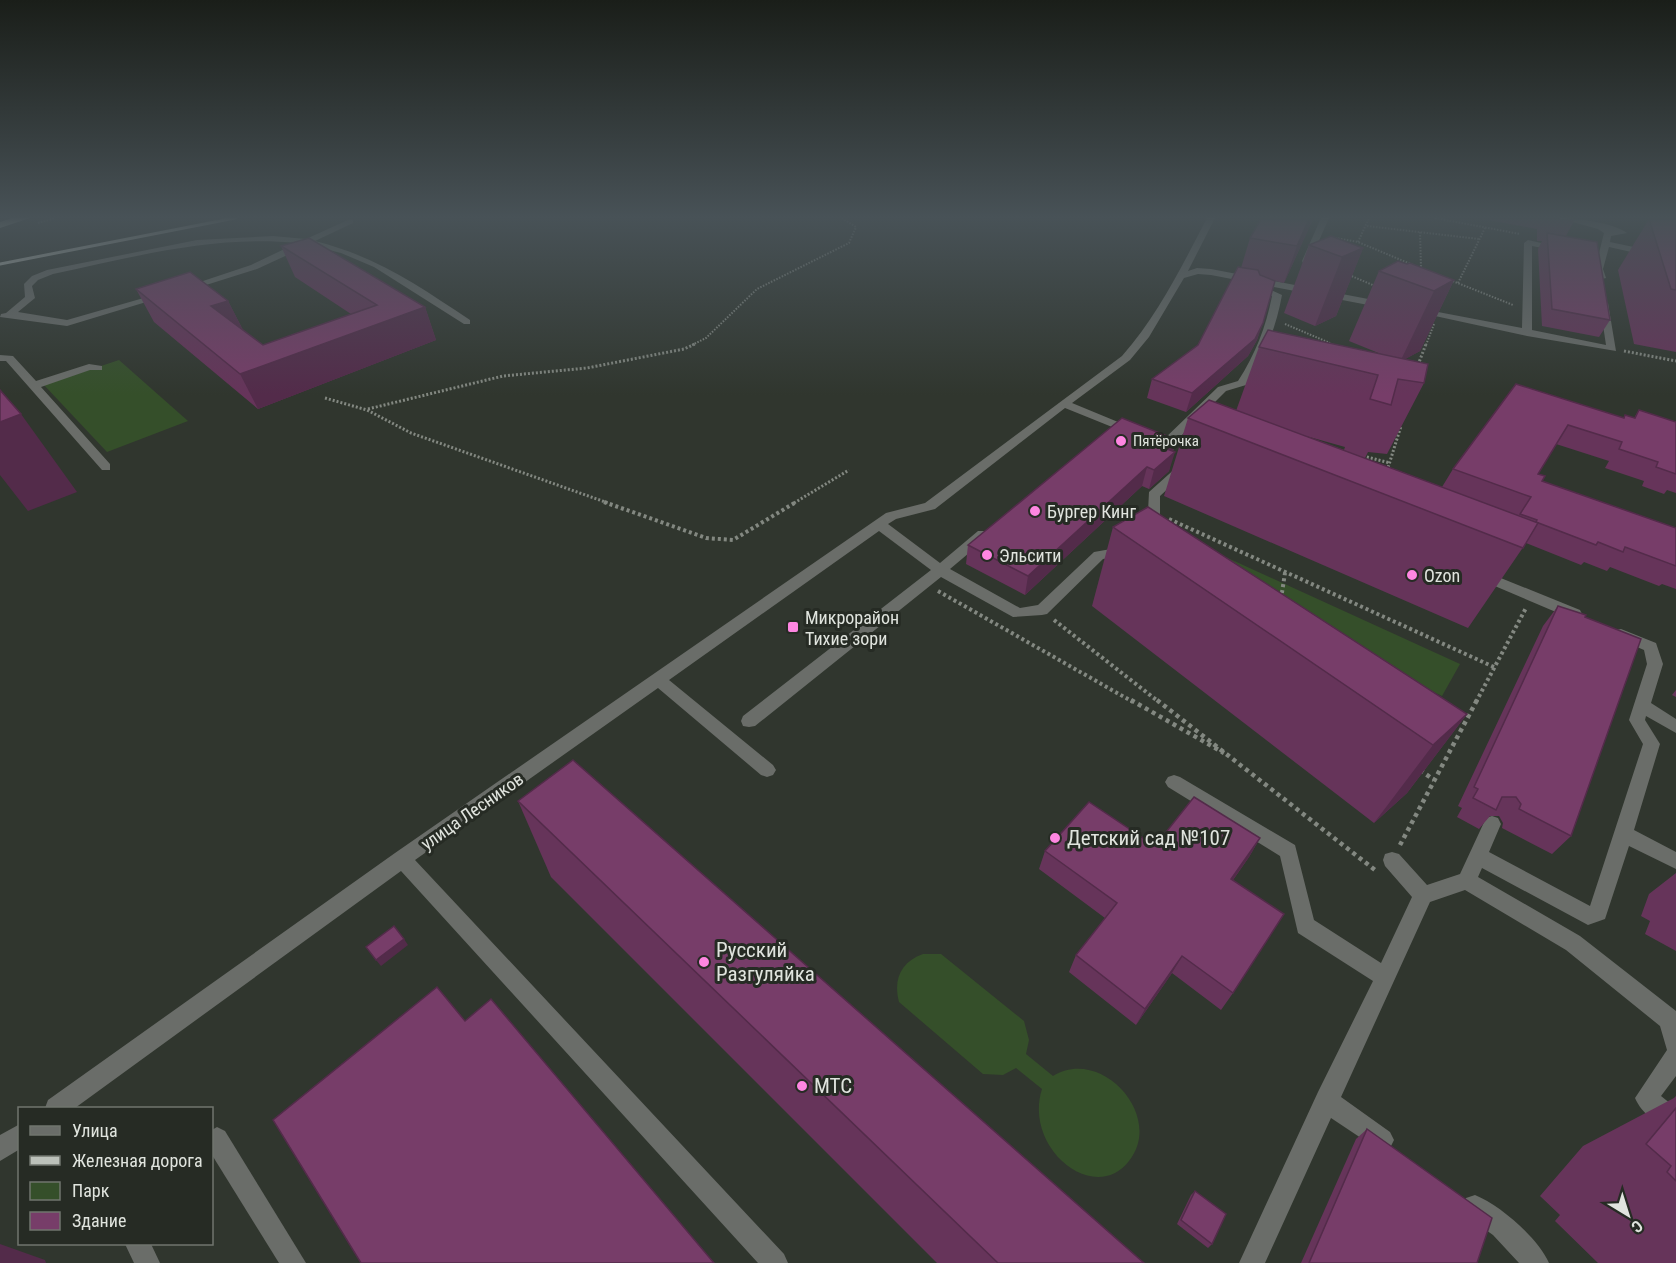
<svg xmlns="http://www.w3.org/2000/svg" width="1676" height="1263" font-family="'Roboto Condensed',sans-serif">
  <rect width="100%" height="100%" fill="#30362e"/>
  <g fill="#354f2a">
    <path d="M119,360l69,61 -81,31 -63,-67z"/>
    <path d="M1184,538l276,126 -18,32 -88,-41z"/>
    <path d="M923,954h18l83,67 5,19 -3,14 27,22c48,-30 112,40 76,85 -35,45 -106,-13 -87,-72l-26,-21 -13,7 -20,-1 -84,-72c-6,-23 2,-40 24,-48z"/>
  </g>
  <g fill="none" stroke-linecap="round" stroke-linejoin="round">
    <g stroke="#838881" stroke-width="2" stroke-dasharray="1.5 1.5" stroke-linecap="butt">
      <path d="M1435,218l85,16"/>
      <path d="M38,223l17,-5"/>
      <path d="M1367,226l112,13"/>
      <path d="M1420,232l1,36"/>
      <path d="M1335,238l23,4 55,23"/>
      <path d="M1358,242l11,-24"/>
      <path d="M1349,275l26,11"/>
      <path d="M1450,280l63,25"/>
      <path d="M1458,283l27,-55"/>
      <path d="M1285,324l45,19"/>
      <path d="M692,345l14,-7 51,-49 92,-46 7,-16 -14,-9"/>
      <path d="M1426,345l8,-21"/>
    </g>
    <g stroke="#838881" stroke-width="3" stroke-dasharray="2 2" stroke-linecap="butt">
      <path d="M1624,351l52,10"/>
      <path d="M1418,365l8,-21"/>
      <path d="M325,398l42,12 44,23 197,70"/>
      <path d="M368,409l135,-33 84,-8 97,-19 11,-5"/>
      <path d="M1363,456l27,7"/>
      <path d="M1387,471l14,-45"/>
      <path d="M794,503l55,-33"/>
    </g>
    <g stroke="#838881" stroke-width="4" stroke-dasharray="3 3" stroke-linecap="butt">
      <path d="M604,502l102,36 27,2 63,-38"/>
      <path d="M1169,519l325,148"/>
      <path d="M938,591l195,111"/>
      <path d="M1281,599l4,-26"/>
      <path d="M1054,620l105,82"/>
      <path d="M1476,702l50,-94"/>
    </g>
    <g stroke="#838881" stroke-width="4.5" stroke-dasharray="4 4" stroke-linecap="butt">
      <path d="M1131,700l93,53"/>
      <path d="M1157,700l218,170"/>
      <path d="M1420,770l14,10"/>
      <path d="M1400,845l77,-145"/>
    </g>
    <g fill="#6a6d69" fill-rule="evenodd">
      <path d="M1207,218h8l-27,53 9,-3 14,1 173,33 5,3 -5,3 -173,-33 -13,-1 -14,4 -35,59 -19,23 -58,43 63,26v4h-8l-62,-25 -130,101 -39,10 -8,5 52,39 38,-32h10l2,3 -2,3 -38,32 70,39 18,-3 56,-53 17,-3 7,-7h10l2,3 -10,11 -17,3 -56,55 -5,1 -29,2 -72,-40 -186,149 -6,1 -6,-1 -2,-5 2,-5 188,-146 -52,-39 -210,149 104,85 3,5 -3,5 -6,2 -6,-2 -103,-87 -243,172 369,394 4,9h-30l-357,-392 -326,237h-30l3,-8 347,-247 491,-340 39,-10 197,-147c36,-41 60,-90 85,-138z"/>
      <path d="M1321,218h8l-19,43 -7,2 -1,-2z"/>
      <path d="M1558,218c17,0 57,5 69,15l-16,3 -1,6 66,14v6l-67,-15 -6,22 3,9 -8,2 -3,-11 9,-36 -6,-4z"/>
      <path d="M350,219h3v4l-38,18c63,16 102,44 155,79v4h-6l-90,-57 -33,-14 -32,-8 -52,24 -70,22 -8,-2 72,-24 46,-22c-83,-8 -164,14 -244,31l-15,6 -6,6 3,12 -17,14 49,8 94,-27 5,3 -99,30 -67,-9 1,-3 5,-1 19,-16 -1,-13 8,-8 15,-6 150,-30 76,-4 33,3z"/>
      <path d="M1528,240l35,8 -4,3 -27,-5v84l74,15 -6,-40 8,-2 8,48 -89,-15 -115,-25 5,-3 105,20 2,-85z"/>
      <path d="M1256,286h6l20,9c-6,33 -18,63 -36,90l-20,6 -57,57h-8v-6l57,-55 20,-6c17,-26 28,-54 34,-85l-16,-6z"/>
      <path d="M0,355l13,1 23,25 53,-17 13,2v4h-12l-49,17 69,77v6h-8l-96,-109h-6z"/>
      <path d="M1182,465l6,4 -2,3 -26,24v20l-13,13h-10l-2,-3 13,-14 1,-20 29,-26z"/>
      <path d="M1481,570l99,40 2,4 -7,5 -5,-1 -94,-40 -2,-3z"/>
      <path d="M1621,629l35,14 7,21 -12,39 25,16v14l-30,-17 -1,4 15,24 -26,86 42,22v17l-47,-23 -24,73 -17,6 -106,-57 -4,9 102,59 96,75v65l-15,20 15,12v27c-15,-7 -35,-22 -41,-37l32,-48 -7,-24 -94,-76 -101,-60 -35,12 -89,195 49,35 4,8 -4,8 -8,4 -51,-34 -66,145h-26l79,-171 55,-111 -75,-48 -18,-77 -112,-69 -3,-5 3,-5 6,-2 6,2 115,68 19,75 67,43 31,-66 -27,-31 -2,-6 2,-6 7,-2 7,2 28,31 33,-11 26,-56 6,-2 6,2 3,6 -12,28 101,54 53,-162 -14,-24 18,-56 -3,-14 -28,-12 -3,-4 3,-4z"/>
      <path d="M20,1124v25l-20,12v-26z"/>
      <path d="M217,1127l8,4 81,132h-27l-67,-108v-25z"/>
      <path d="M1475,1195c25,10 63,43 74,68h-30l-26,-28 -27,-19 -3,-9 3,-9z"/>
      <path d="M125,1244h26l9,19h-26z"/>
    </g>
    <path fill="#b5bcb2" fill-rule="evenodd" d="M12,218h18l-30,10v-6z"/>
    <path stroke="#bcc1ba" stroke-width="3" d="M0,264l235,-46"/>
  </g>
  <g fill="#66345a" fill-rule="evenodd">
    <path d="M1313,219l-29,64 -9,-2 -18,59 -9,16 -62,56 -39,-14 5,-19 46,-34 43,-77 9,-30z"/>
    <path d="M1483,219h92l-9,17 44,84 -11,17 -57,-11 -4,-77 4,-8h-5v-12z"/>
    <path d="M1649,219h27v133l-42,-8 -16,-74z"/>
    <path d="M1309,245l54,3 -27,68 -21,10 -31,-13z"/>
    <path d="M281,246l144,61 11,33 -178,69 -104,-87 -18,-33 92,12 15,29 20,15 88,-31 -56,-37z"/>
    <path d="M1379,271l75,9 -34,71 -15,8 19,24 -37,71 -19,-2 -3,6 77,29 11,-18 63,-85 107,34h11l5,-8 37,12v71l-9,-3 -3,4 -22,-8 2,-5 -39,-13 4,-7 -53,-17 -18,30 4,7 134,47v61l-14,-5 -3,2 -49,-19 -3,4 -23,-9 -3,3 -55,-22 -58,85 -304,-132 24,-78 48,-7 23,-64 122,7 -32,-13zM1306,436l39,11 -1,3z"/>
    <path d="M1177,440l-4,11 -4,20 -20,18 -7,-3 -117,109 -59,-31 2,-19z"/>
    <path d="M1113,527l354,187 -60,79 -33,30 -282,-217z"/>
    <path d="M1558,606l27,11 -14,219 -19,18 -50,-26 1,-5 -4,-7h-9l-11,13 -22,-12 5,-9 -4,-2 85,-180z"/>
    <path d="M1676,690v7l-4,-2z"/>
    <path d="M518,801l626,462h-207l-386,-386z"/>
    <path d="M1260,838l-11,19 -16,23v113l-12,17 -49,-37 -36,52 -67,-53 7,-17 29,-37 -66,-49 6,-18 110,-5z"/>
    <path d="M1676,873v78l-31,-17 5,-13 -9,-5 8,-22z"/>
    <path d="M1676,1096v167h-78l-43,-42 5,-6 -20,-19 43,-50 91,-48z"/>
    <path d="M1367,1129l110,134h-176l55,-124z"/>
    <path d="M1195,1191l17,53 -4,4 -31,-24 14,-29z"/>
  </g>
  <g fill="#532b4a">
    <path d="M1309,219h4l-29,64 13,-37z"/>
    <path d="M1363,248l-27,68 -21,10 27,-69z"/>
    <path d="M1454,280l-34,71 -20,11 34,-71z"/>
    <path d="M228,301l17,33 -34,-28z"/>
    <path d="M425,307l11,33 -178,69 -18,-35z"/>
    <path d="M1263,323l-6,17 -9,16 -62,56 6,-19z"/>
    <path d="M21,414l56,78 -49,19 -28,-36v-53z"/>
    <path d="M1177,440l-5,14 3,-2 -6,19 -20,18 5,-19 13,-21z"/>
    <path d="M1147,467l-5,19 -117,109 3,-19z"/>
    <path d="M1467,714l-60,79 -33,30 59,-78z"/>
    <path d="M1260,838l-11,19 -28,40 10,-18z"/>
    <path d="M404,939l4,6 -27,21 -5,-6z"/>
    <path d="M1182,956l-10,17 -36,52 9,-16z"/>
    <path d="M0,1244l45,16 1,3h-46z"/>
  </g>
  <g fill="#773d69" stroke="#532b4a" stroke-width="1.5">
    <path d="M1261,219h48l-12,27 -47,-8z"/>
    <path d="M1649,219h27v71l-5,-1z"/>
    <path d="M1547,233l50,9 13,78 -58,-11z"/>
    <path d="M1331,236l32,12 -21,9 -33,-12z"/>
    <path d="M309,238l116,69 -185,67 -104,-85 54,-17 38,29 -17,5 52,39 114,-40 -96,-59z"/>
    <path d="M1398,261l9,3 3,-1 44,17 -20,11 -55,-20z"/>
    <path d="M1238,267l20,3 2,5 15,6 -12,42 -8,16 -63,54 -40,-14 46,-34z"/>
    <path d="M1268,330l160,34 -4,19 -26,-4 -7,26 -21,-6 8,-24 -119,-28z"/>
    <path d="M1516,384l108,34 1,-3 10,3 4,-8 37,12v52l-20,-7 2,-5 -39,-13 3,-7 -54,-17 -30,49 7,2 -3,5 134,47v38l-51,-19 -2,5 -25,-10 -2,3 -60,-23 1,-2 -17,-6 11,-17 -78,-28z"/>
    <path d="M0,390l21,24 -21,8z"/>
    <path d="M1209,400l329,123 -15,25 -335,-130z"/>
    <path d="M1122,418l55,22 -10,9 8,3 -21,18 -7,-3 -119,109 -60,-31z"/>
    <path d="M1148,507l319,207 -34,31 -320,-218z"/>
    <path d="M1558,606l28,9 -1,2 56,22 -70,197 -52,-27 2,-5 -5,-7h-14l-6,13 -23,-12 5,-9 -4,-2z"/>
    <path d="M573,760l571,503h-146l-480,-462z"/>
    <path d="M1194,797l66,41 -29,41 53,35 -51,79 -51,-37 -37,53 -69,-54 41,-52 -72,-52 44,-49 66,44z"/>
    <path d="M394,926l10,13 -28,21 -10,-13z"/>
    <path d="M437,987l28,34 26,-22 223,264h-353l-88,-143z"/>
    <path d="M1676,1108v73l-9,-9 4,-6 -25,-22z"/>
    <path d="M1367,1129l125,89 -15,45h-168z"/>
    <path d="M1195,1191l31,23 -14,30 -31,-24z"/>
  </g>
  <linearGradient id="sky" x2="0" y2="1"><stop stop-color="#1a1e19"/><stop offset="0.55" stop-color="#485257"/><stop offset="1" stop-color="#485257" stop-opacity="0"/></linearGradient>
  <rect width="1676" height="395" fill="url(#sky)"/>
  <g fill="#fe86e1" stroke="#262b24" stroke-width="2">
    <circle cx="1121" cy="441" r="6"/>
    <circle cx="1035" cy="511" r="6"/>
    <circle cx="987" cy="555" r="6"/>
    <circle cx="1412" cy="575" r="6"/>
    <rect x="787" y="621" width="12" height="12" rx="3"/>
    <circle cx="1055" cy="838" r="6"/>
    <circle cx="704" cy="962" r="6"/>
    <circle cx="802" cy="1086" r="6"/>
  </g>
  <g text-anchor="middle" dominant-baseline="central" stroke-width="6" stroke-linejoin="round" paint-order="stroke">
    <g font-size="15" fill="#e0e4de" stroke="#262b24" text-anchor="start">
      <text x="1133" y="441">Пятёрочка</text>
    </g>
    <g font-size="18" fill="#e0e4de" stroke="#262b24" text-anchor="start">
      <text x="1047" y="511">Бургер Кинг</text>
      <text x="999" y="555">Эльсити</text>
      <text x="1424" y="575">Ozon</text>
      <text x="805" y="617">Микрорайон<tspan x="805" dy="21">Тихие зори</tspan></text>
    </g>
    <g font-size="18" fill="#e0e4de" stroke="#262b24">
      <text transform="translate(472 811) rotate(-35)">улица Лесников</text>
    </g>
    <g font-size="21" fill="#e0e4de" stroke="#262b24" text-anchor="start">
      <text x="1067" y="838">Детский сад №107</text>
      <text x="716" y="950">Русский<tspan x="716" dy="24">Разгуляйка</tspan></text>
      <text x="814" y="1086">МТС</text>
    </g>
  </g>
  <rect x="18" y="1107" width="195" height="138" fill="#262b24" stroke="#70756e" stroke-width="1.5"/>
  <rect x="30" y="1126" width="30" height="9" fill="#6a6d69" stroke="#70756e" stroke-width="1.5"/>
  <text x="72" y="1137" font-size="18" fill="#e0e4de">Улица</text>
  <rect x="30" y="1156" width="30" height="9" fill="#bcc1ba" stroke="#70756e" stroke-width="1.5"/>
  <text x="72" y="1167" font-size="18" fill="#e0e4de">Железная дорога</text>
  <rect x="30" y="1182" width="30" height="18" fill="#354f2a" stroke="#70756e" stroke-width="1.5"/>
  <text x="72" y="1197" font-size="18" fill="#e0e4de">Парк</text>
  <rect x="30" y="1212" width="30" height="18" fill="#773d69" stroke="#70756e" stroke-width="1.5"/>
  <text x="72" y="1227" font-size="18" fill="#e0e4de">Здание</text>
  <g transform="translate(1628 1215) rotate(142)" stroke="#262b24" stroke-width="4.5" paint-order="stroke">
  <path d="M0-4.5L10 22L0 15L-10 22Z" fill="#e0e4de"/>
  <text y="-9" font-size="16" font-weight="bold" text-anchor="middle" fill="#e0e4de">С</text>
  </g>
</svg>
